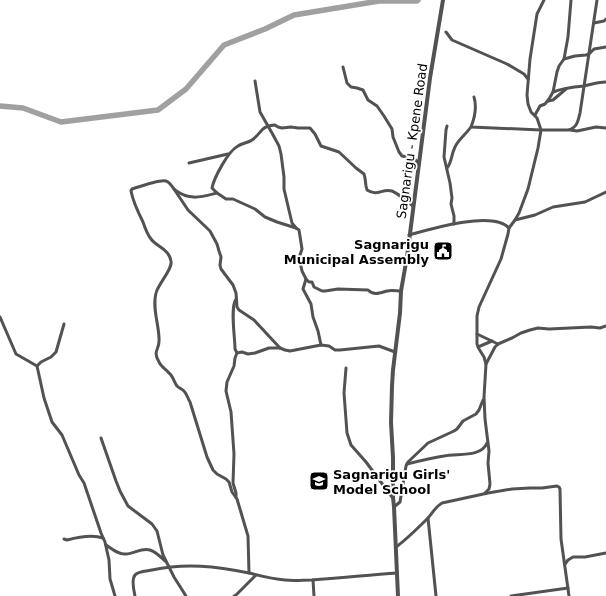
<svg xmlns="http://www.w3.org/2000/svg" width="606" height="596" font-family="'DejaVu Sans',sans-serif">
  <rect width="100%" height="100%" fill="#fff"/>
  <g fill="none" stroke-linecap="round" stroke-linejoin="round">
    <path stroke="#a0a0a0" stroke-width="5.5" d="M0,106l23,2 38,14 97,-12 28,-21 38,-44 41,-16 29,-14 85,-14h38l1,-1"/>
    <g stroke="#525252" stroke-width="3">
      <path d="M594,23l10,-2 2,-2"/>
      <path d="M446,32l6,8 55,24 17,10 4,5"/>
      <path d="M564,59l11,-3 11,-1 3,-1 5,-5 12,-2"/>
      <path d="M343,67l4,16 4,4 6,1 6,2 5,10 9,6 7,10 8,13 1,8 6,15 3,4 11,2 6,5"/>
      <path d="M255,81l5,31 12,21 7,13 2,8 3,23v12l8,34 4,5 3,2 3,19 -3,9 3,13 4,8 3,3h3l2,5 8,4h3l13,-2 30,1c6,6 12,3 19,1 4,-1 10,0 14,0"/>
      <path d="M553,92c10,-4 20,-5 31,-6 8,-2 14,-4 22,-4"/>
      <path d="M474,97c3,10 1,20 -3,30l70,3h27c9,-2 10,-9 12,-17l17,-113"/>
      <path d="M548,101l5,-1 13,-11"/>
      <path d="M535,115l5,-9 5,-2 4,-5 4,-7 4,-20 2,-6 5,-7 4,-22 3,-37"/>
      <path d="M447,126l-1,4 -2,27 6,26 2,15 -1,6 3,12v8"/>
      <path d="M570,130l7,1 19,-4 10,1"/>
      <path d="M189,163l39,-9"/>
      <path d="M447,168c5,-6 4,-13 8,-21 3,-7 11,-13 16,-20"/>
      <path d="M174,189l14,21 22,21 7,13 2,7 2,6 -1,8 1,4 12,16 3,8 1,14 2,3 15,10 26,28"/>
      <path d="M217,193c-16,4 -27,8 -42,-3 -3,-3 -5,-8 -9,-9 -5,-2 -28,6 -34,8l-1,2c2,11 7,21 12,31 2,6 4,12 8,17 6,8 18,10 20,22 2,8 -13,23 -15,32 -4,16 3,31 3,46 1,11 -7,11 0,23 2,5 7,7 10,11 4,3 5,9 8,13 2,2 5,3 7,5 3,3 4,8 6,11l17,55 6,13 4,4 9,5 3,3 3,10 5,7 11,37 1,37"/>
      <path d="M515,220l20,-5 18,-8 32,-5 21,-10"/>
      <path d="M296,228l-19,-6 -12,-5 -10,-8 -22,-10h-7l-9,-6 -5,-5c2,-10 16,-37 26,-42 4,-3 10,-3 14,-6 10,-7 8,-14 23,-15l3,2 4,1 9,-1 7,1h12l5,6 6,12 18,6 17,16 8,6 1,4 1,8 1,4c11,7 15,-2 25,1 7,3 14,10 21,15"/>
      <path d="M409,235c21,-6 84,-25 100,-7"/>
      <path d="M306,279l-3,10 8,15 2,13 5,14 3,14"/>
      <path d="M236,299c-6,9 -1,38 -1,50l2,4"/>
      <path d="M0,317l16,37 21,12 7,32 8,24 10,13 17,40 5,8 17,50 4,9 4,18 1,19 5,17"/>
      <path d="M477,334l21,10"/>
      <path d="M478,347l14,-6"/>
      <path d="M486,364l9,-17 3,-3 14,-6 9,-5 9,-3 8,-2 11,1 42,-2 9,1 6,-2"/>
      <path d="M37,366l4,-4 10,-5 5,-5 8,-28"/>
      <path d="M346,368l-2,25 3,40 4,12 15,17 26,35"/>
      <path d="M101,438l15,43 4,10 8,15 24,18 5,7 6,24 11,22 12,19"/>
      <path d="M407,464c12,-3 24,-6 37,-8 13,-3 37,2 43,-13"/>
      <path d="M485,493l4,-4 1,-5 -2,-21 1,-12 -4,-32 -1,-22 2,-33 -2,-7 -5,-8 -2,-5v-28l2,-9 22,-48 7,-25 1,-6 6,-8 4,-7 9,-24 10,-41 3,-18 -4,-12 -6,-6 -3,-8 -1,-9 3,-36 7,-45 7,-14"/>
      <path d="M236,497v-4l-3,-10 1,-29 -3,-42 -5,-21 1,-9 7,-16 1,-8 2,-5 5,-1 6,2 7,-1 14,-5h11l5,2 5,1 31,-6 8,1 6,4h5l39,-4 16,6"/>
      <path d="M394,507l6,-5 6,-36 2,-4 20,-19 26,-12 3,-2 6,-8 13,-7 3,-4 4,-10"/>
      <path d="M428,518l8,78"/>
      <path d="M64,539l3,1c11,-3 25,-6 36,-2"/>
      <path d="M106,545c6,4 13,10 20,9 8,0 16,-7 24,-4 6,2 11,7 15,11"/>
      <path d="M396,547c11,-8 21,-18 31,-28 5,-5 8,-12 15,-16l46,-10 24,-4 18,-1h12l15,-2 2,1 1,2 1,50 8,57"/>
      <path d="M565,564l3,-4 5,-3h12l21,-4"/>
      <path d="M313,580l1,16"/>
      <path d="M135,596c-1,-5 -4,-16 0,-21 3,-4 13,-4 17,-5 33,-7 64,-4 97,3 12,3 23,6 36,7 9,1 18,0 27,0 29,-2 57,-5 85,-7"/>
      <path d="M234,596l2,-1 20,-20"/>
      <path d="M511,596l57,-8"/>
    </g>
    <path stroke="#525252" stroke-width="4" d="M398,596l-4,-89 -1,-10v-39l-2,-36 1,-36 1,-16 7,-57 1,-22 6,-34 23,-179 13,-78"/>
  </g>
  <defs>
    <symbol id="civic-square" viewBox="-11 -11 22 22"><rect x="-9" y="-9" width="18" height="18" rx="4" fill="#000" stroke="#fff"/><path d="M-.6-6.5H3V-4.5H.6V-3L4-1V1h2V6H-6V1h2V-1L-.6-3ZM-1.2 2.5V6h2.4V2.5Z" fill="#fff"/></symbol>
    <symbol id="school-square" viewBox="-11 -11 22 22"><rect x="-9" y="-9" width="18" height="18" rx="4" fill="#000" stroke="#fff"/><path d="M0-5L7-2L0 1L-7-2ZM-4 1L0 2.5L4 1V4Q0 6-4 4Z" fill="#fff"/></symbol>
  </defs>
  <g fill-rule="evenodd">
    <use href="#civic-square" x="432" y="240" width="22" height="22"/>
    <use href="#school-square" x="308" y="470" width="22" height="22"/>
  </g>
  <g text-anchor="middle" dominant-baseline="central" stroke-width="3.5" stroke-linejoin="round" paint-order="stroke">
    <g font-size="13" fill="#000" stroke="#fff">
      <text transform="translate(412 141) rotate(-82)">Sagnarigu - Kpene Road</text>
    </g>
    <g font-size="13" font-weight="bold" fill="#000" stroke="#fff" text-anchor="end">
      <text x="429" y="244">Sagnarigu<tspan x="429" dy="15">Municipal Assembly</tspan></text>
      <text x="333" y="474" text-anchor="start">Sagnarigu Girls'<tspan x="333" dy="15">Model School</tspan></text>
    </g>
  </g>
</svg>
